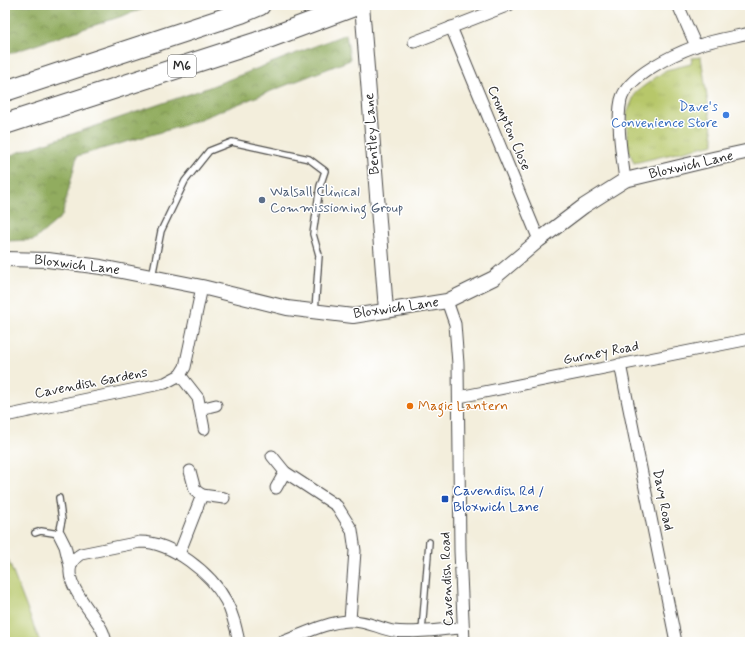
<svg xmlns="http://www.w3.org/2000/svg" width="755" height="647" font-family="Mynerve,sans-serif">
  <defs>
    <pattern id="grass-tufts" width="24" height="20" patternUnits="userSpaceOnUse"><rect width="24" height="20" fill="#b7c76a"/><path d="M3 7l-1-3M5 7V3M7 7l1-3M15 17l-1-3M17 17v-4M19 17l1-3" fill="none" stroke="#9eab5c"/></pattern>
    <pattern id="forest-crowns" width="20" height="18" patternUnits="userSpaceOnUse"><rect width="20" height="18" fill="#91ac5e"/><path d="M2 6a3 3 0 1 1 6 0M12 15a3 3 0 1 1 6 0" fill="none" stroke="#778c4e"/></pattern>
  </defs>
  <rect width="100%" height="100%" fill="#fff"/>
  <filter id="ink" filterUnits="userSpaceOnUse"><feTurbulence type="fractalNoise" baseFrequency=".025" numOctaves="2"/><feDisplacementMap in="SourceGraphic" scale="8" xChannelSelector="R" yChannelSelector="G"/><feConvolveMatrix kernelMatrix="1 2 1 2 8 2 1 2 1" color-interpolation-filters="sRGB"/></filter>
  <filter id="wash" filterUnits="userSpaceOnUse"><feTurbulence type="fractalNoise" baseFrequency=".012" numOctaves="4" result="noise"/><feDisplacementMap in="SourceGraphic" scale="16" xChannelSelector="R" yChannelSelector="G"/><feGaussianBlur stdDeviation="0.9" result="paint"/><feColorMatrix in="noise" values="0 0 0 0 0 0 0 0 0 0 0 0 0 0 0 0 0 1.4 0 .05"/><feComposite in="paint" operator="in"/></filter>
  <g filter="url(#wash)">
    <rect width="100%" height="100%" fill="#f3eedc"/>
    <path fill="url(#grass-tufts)" stroke="#71794a" d="M701,57l13,87 -80,19 -7,-17v-33l9,-21 30,-22 25,-6 1,-6z"/>
    <g fill="url(#forest-crowns)" stroke="#5e6c44">
      <path d="M5,5h150l-150,50z"/>
      <path d="M346,34l4,26 -168,66 -105,30 -15,60 -28,24 -29,1v-84l202,-69z"/>
    </g>
    <path fill="#b7c76a" stroke="#71794a" d="M5,552l35,90h-35z"/>
  </g>
  <g filter="url(#ink)">
    <g fill="none" stroke-linecap="round" stroke-linejoin="round">
      <defs>
        <g id="service">
          <path d="M152,277l9,-46 24,-50 24,-30 23,-9 77,17 16,12 -5,15 -7,48 6,21 -4,56"/>
          <path d="M35,533l6,-2 18,3 3,-14 -3,-22"/>
          <path d="M422,631l7,-89"/>
        </g>
        <g id="minor">
          <path d="M678,5l18,41"/>
          <path d="M451,27l88,213"/>
          <path d="M414,42l95,-37"/>
          <path d="M625,180c-3,-24 -9,-57 -4,-80 6,-24 53,-46 75,-54 17,-6 36,-9 54,-13"/>
          <path d="M447,301l8,23 3,40 2,187 4,91"/>
          <path d="M620,364l56,278"/>
          <path d="M180,375l18,23 6,31"/>
          <path d="M459,397l291,-58"/>
          <path d="M200,409l16,-4"/>
          <path d="M5,416l160,-33 15,-8 5,-8 17,-80"/>
          <path d="M272,456l13,16 52,34 15,24 3,21 -5,69"/>
          <path d="M190,471l5,19 7,5"/>
          <path d="M276,488l9,-16"/>
          <path d="M59,534l6,12 5,21"/>
          <path d="M179,554l23,-59 22,3"/>
          <path d="M106,642c-1,-4 -2,-8 -4,-12 -9,-19 -52,-58 -21,-76l59,-12c32,0 71,31 86,59 7,13 10,27 13,41"/>
          <path d="M282,642c22,-8 44,-20 67,-21 16,-1 29,7 44,10 21,3 49,-2 70,-3"/>
        </g>
        <g id="tertiary">
          <path d="M362,5l24,305"/>
          <path d="M5,259l43,1 53,7 101,20 85,21 66,8 94,-15 47,-23 45,-38 45,-34 41,-26 88,-21 37,-8"/>
        </g>
        <g id="motorway">
          <path d="M5,91l236,-78 19,-8"/>
          <path d="M5,124l250,-81 102,-38"/>
        </g>
      </defs>
      <use href="#service" stroke="#494846" stroke-width="8"/>
      <use href="#minor" stroke="#494846" stroke-width="13"/>
      <use href="#tertiary" stroke="#494846" stroke-width="16"/>
      <use href="#motorway" stroke="#494846" stroke-width="22"/>
      <use href="#service" stroke="#fff" stroke-width="5.5"/>
      <use href="#minor" stroke="#fff" stroke-width="11"/>
      <use href="#tertiary" stroke="#fff" stroke-width="14"/>
      <use href="#motorway" stroke="#fff" stroke-width="20"/>
    </g>
  </g>
  <circle fill="#3f7fe0" stroke="#fff" stroke-width="1.5" cx="726" cy="115" r="4"/>
  <circle fill="#5c6f8a" stroke="#fff" stroke-width="1.5" cx="262" cy="200" r="4"/>
  <circle fill="#e8710a" stroke="#fff" stroke-width="1.5" cx="410" cy="406" r="4"/>
  <rect fill="#1a4fb4" stroke="#fff" stroke-width="1.5" x="441" y="495" width="8" height="8" rx="2"/>
  <g text-anchor="middle" dominant-baseline="central" stroke-width="3" stroke-linejoin="round" paint-order="stroke">
    <rect fill="#fff" stroke="#6b6b6b" stroke-width="1" x="168" y="55" width="28" height="22" rx="3"/>
    <g font-size="13" font-weight="bold" fill="#2b2b2b">
      <text x="182" y="66">M6</text>
    </g>
    <g font-size="14" fill="#366cbe" stroke="#fff" text-anchor="end">
      <text x="718" y="107">Dave's<tspan x="718" dy="16">Convenience Store</tspan></text>
    </g>
    <g font-size="14" fill="#2b2b2b" stroke="#fff">
      <text transform="translate(509 128) rotate(67)">Crompton Close</text>
      <text transform="translate(372 134) rotate(-94)">Bentley Lane</text>
      <text transform="translate(691 165) rotate(-13)">Bloxwich Lane</text>
      <text transform="translate(77 265) rotate(7)">Bloxwich Lane</text>
      <text transform="translate(396 308) rotate(-8)">Bloxwich Lane</text>
      <text transform="translate(601 353) rotate(-11)">Gurney Road</text>
      <text transform="translate(91 383) rotate(-11)">Cavendish Gardens</text>
      <text transform="translate(663 500) rotate(79)">Davy Road</text>
      <text transform="translate(447 579) rotate(-92)">Cavendish Road</text>
    </g>
    <g font-size="14" fill="#4e5e75" stroke="#fff" text-anchor="start">
      <text x="270" y="192">Walsall Clinical<tspan x="270" dy="16">Commissioning Group</tspan></text>
    </g>
    <g font-size="14" fill="#c56008" stroke="#fff" text-anchor="start">
      <text x="418" y="406">Magic Lantern</text>
    </g>
    <g font-size="14" fill="#164399" stroke="#fff" text-anchor="start">
      <text x="453" y="491">Cavendish Rd /<tspan x="453" dy="16">Bloxwich Lane</tspan></text>
    </g>
  </g>
  <rect width="755" height="647" fill="none" stroke="#fff" stroke-width="20"/>
</svg>
